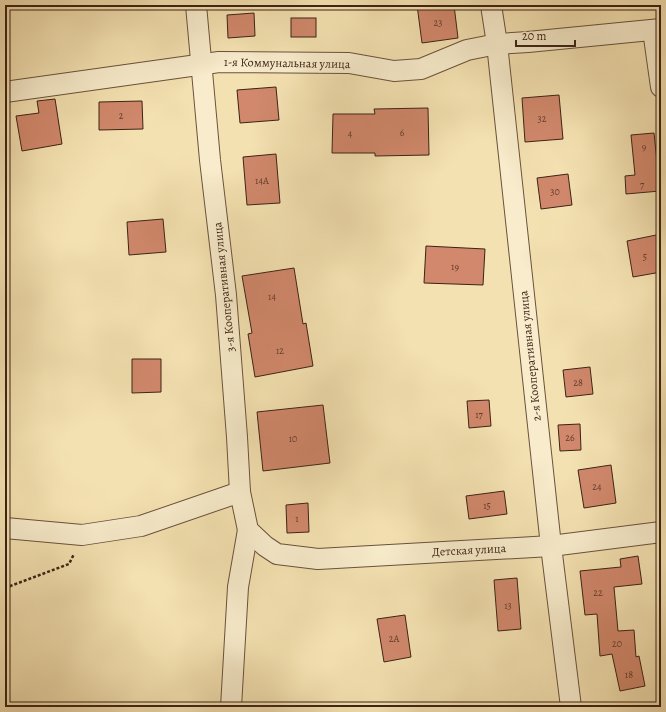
<svg xmlns="http://www.w3.org/2000/svg" width="666" height="712" font-family="Alegreya,serif">
  <rect width="100%" height="100%" fill="#f4e1b1"/>
  <filter id="stains"><feTurbulence type="fractalNoise" baseFrequency=".005" numOctaves="4"/><feColorMatrix values="0 0 0 0 .2 0 0 0 0 .09 0 0 0 0 .02 0 0 0 .5 -.17"/></filter>
  <radialGradient id="worn" r=".72"><stop offset=".6" stop-color="#630" stop-opacity="0"/><stop offset="1" stop-color="#630" stop-opacity=".3"/></radialGradient>
  <g fill="#d1886c" stroke="#3c2315">
    <path d="M417,5h37l4,33 -36,5z"/>
    <path d="M254,13l1,23 -27,2 -1,-23z"/>
    <rect x="291" y="18" width="25" height="19"/>
    <path d="M276,87l3,33 -39,3 -3,-33z"/>
    <path d="M559,95l4,44 -38,3 -3,-44z"/>
    <path d="M55,99l7,45 -40,7 -6,-35 23,-3 -2,-12z"/>
    <path d="M142,101l1,28 -44,1v-28z"/>
    <path d="M428,108l1,47 -54,1v-3h-43l1,-39h42l-1,-5z"/>
    <path d="M654,133l6,58 -34,3 -1,-18 10,-1 -4,-40z"/>
    <path d="M276,154l4,49 -33,2 -4,-48z"/>
    <path d="M568,174l4,31 -31,4 -4,-31z"/>
    <path d="M163,219l3,33 -37,3 -2,-33z"/>
    <path d="M661,234v38l-28,5 -6,-36z"/>
    <path d="M426,246l59,3 -2,36 -59,-2z"/>
    <path d="M294,268l9,56 3,-1 7,43 -58,11 -7,-43 4,-1 -10,-57z"/>
    <path d="M132,359h29v33l-29,1z"/>
    <path d="M590,367l3,27 -27,3 -3,-27z"/>
    <path d="M489,400l2,26 -22,2 -2,-27z"/>
    <path d="M323,405l7,58 -67,8 -6,-59z"/>
    <path d="M580,424l1,26 -21,1 -2,-26z"/>
    <path d="M611,465l5,38 -32,5 -6,-38z"/>
    <path d="M504,491l3,23 -38,5 -3,-23z"/>
    <path d="M308,503l1,29 -22,1 -1,-28z"/>
    <path d="M638,556l4,28 -28,3 4,44 16,-1 2,27 3,-1 6,30 -25,5 -8,-37 -12,2 -3,-42 -12,1 -5,-44 41,-4 -1,-8z"/>
    <path d="M517,578l4,51 -23,2 -4,-51z"/>
    <path d="M405,615l6,42 -27,5 -7,-43z"/>
  </g>
  <g fill="none" stroke-linecap="round" stroke-linejoin="round">
    <defs>
      <g id="minor">
        <path d="M196,5l14,155 16,135 11,142 3,55 8,38 17,16 12,8 41,5 233,-13 110,-14"/>
        <path d="M491,5l6,39 54,502 20,161"/>
        <path d="M653,30l8,57"/>
        <path d="M5,92l214,-30 130,1 45,8 27,-2 46,-19 30,-6 31,-2 133,-13"/>
        <path d="M5,528l77,7 59,-9 99,-34"/>
        <path d="M231,707l7,-120 10,-57"/>
      </g>
    </defs>
    <use href="#minor" stroke="#6a523c" stroke-width="22"/>
    <path stroke="#3c2315" stroke-width="2.5" stroke-dasharray="3 2" stroke-linecap="butt" d="M5,588l64,-24 5,-10"/>
    <use href="#minor" stroke="#f8eccc" stroke-width="20"/>
  </g>
  <g text-anchor="middle" dominant-baseline="central" stroke-width="4" stroke-linejoin="round" paint-order="stroke">
    <g font-size="10" fill="#613c2b">
      <text x="438" y="22">23</text>
      <text x="121" y="115">2</text>
      <text x="542" y="118">32</text>
      <text x="402" y="132">6</text>
      <text x="350" y="133">4</text>
      <text x="644" y="146">9</text>
      <text x="262" y="180">14А</text>
      <text x="642" y="184">7</text>
      <text x="555" y="191">30</text>
      <text x="645" y="256">5</text>
      <text x="455" y="266">19</text>
      <text x="272" y="296">14</text>
      <text x="280" y="350">12</text>
      <text x="578" y="382">28</text>
      <text x="479" y="414">17</text>
      <text x="570" y="437">26</text>
      <text x="293" y="438">10</text>
      <text x="597" y="486">24</text>
      <text x="487" y="505">15</text>
      <text x="297" y="518">1</text>
      <text x="598" y="592">22</text>
      <text x="508" y="605">13</text>
      <text x="394" y="638">2А</text>
      <text x="617" y="643">20</text>
      <text x="629" y="674">18</text>
    </g>
    <g font-size="12" fill="#3c2315" stroke="#f8eccc">
      <text transform="translate(287 63) rotate(1)">1-я Коммунальная улица</text>
      <text transform="translate(224 287) rotate(-96)">3-я Кооперативная улица</text>
      <text transform="translate(530 356) rotate(-96)">2-я Кооперативная улица</text>
      <text transform="translate(469 550) rotate(-3)">Детская улица</text>
    </g>
  </g>
  <rect width="666" height="712" fill="none" stroke="#f4e1b1" stroke-width="20"/>
  <rect x="6" y="6" width="654" height="700" fill="none" stroke="#3c2315" stroke-width="2"/>
  <rect x="10" y="10" width="646" height="692" fill="none" stroke="#3c2315"/>
  <path d="M516 40v6h59v-6" fill="none" stroke="#3c2315" stroke-width="2"/>
  <text x="522" y="40" font-size="12" fill="#3c2315" stroke="#f8eccc" stroke-width="3" paint-order="stroke">20 m</text>
  <rect width="100%" height="100%" filter="url(#stains)"/>
  <rect width="100%" height="100%" fill="url(#worn)"/>
</svg>
